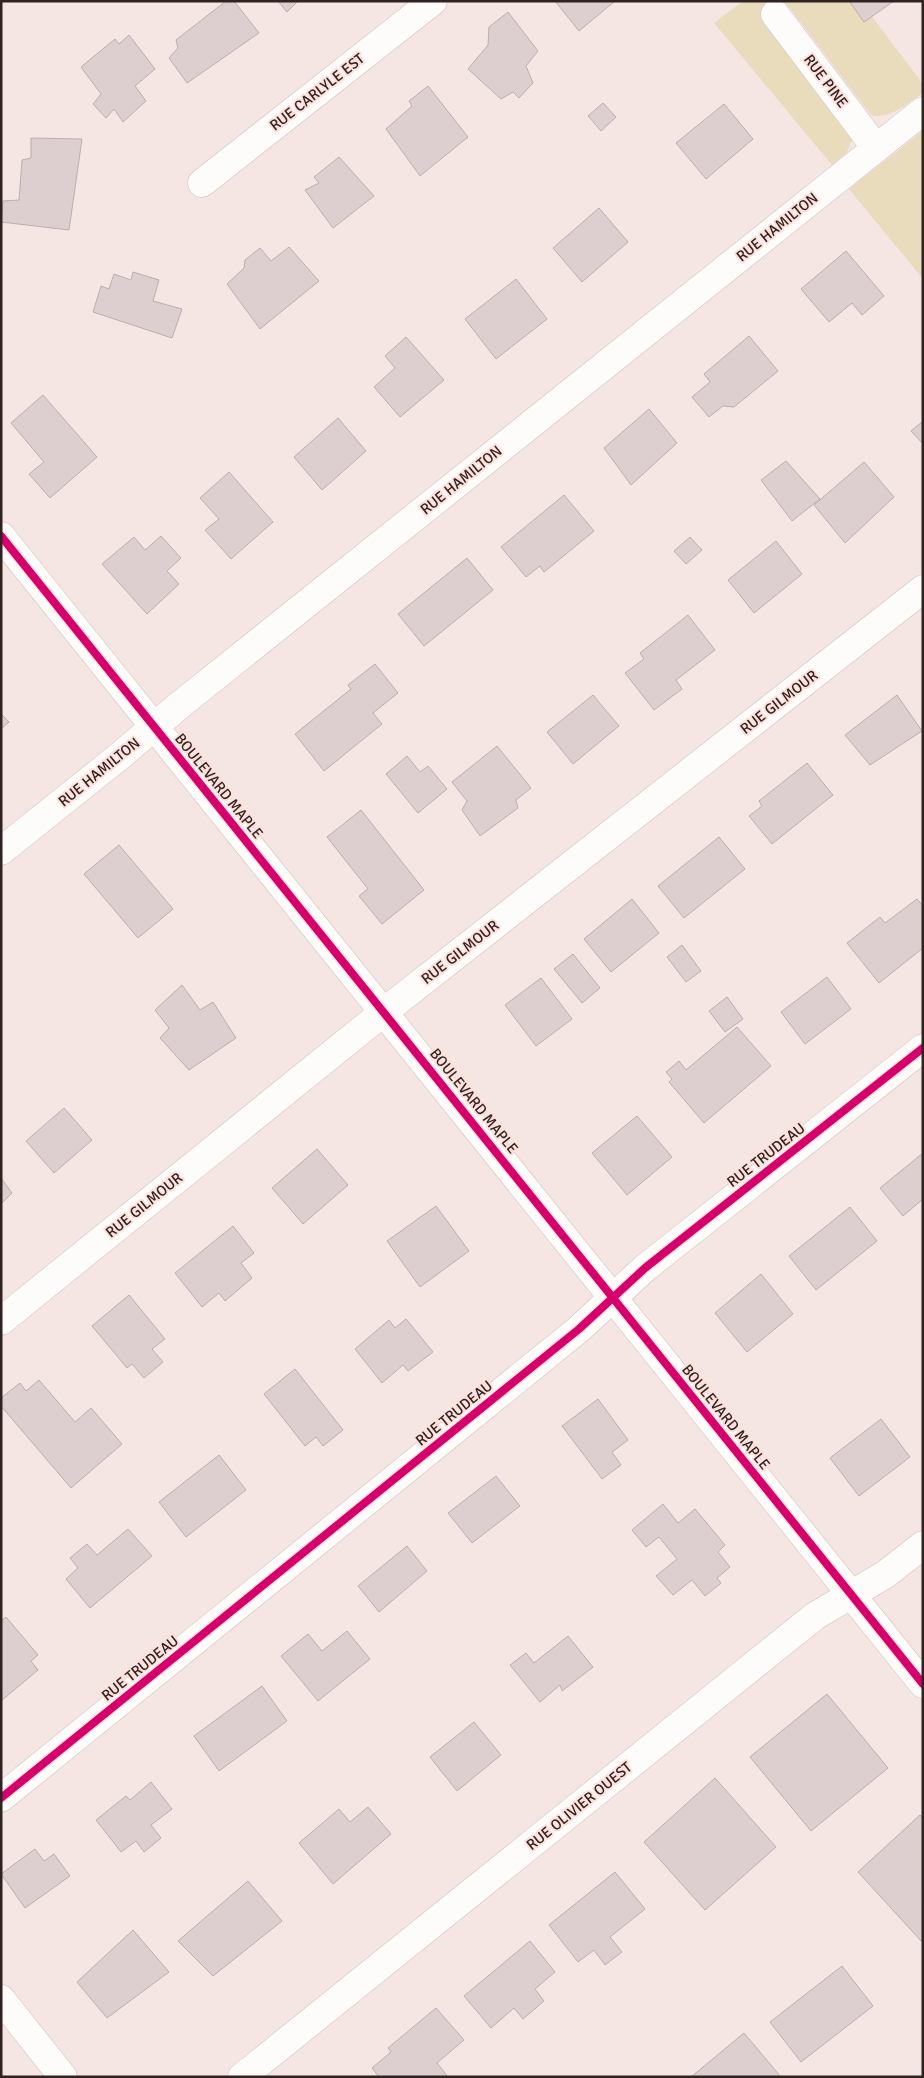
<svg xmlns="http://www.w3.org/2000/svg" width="924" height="2078" font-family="Signika,sans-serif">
  <rect width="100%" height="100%" fill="#f5e6e3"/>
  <g fill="#e9dcbc">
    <path d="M743,1h33l70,121 6,18 -5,12 -15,13 -118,-142z"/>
    <path d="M779,1h81l63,83v9c-16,10 -32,27 -52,22l-82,-108z"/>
    <path d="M923,131v148l-74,-90z"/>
  </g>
  <g fill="#ddcfd0" stroke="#bbaeaf">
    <path d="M226,1h8l25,32 -72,50 -18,-25 9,-10 -2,-8z"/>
    <path d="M278,1h20l-11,11z"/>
    <path d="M555,1h60l-36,30z"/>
    <path d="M849,1h45l-30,21z"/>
    <path d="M508,12l30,39 -12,15 7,17 -14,15 -6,-6 -12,7 -33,-30 20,-24 1,-18z"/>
    <path d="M129,35l26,34 -20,17 11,15 -23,21 -9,-13 -8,9 -13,-14 8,-10 -20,-27 34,-28 4,5z"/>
    <path d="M428,86l40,51 -48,39 -34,-47 26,-23 -3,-5z"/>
    <path d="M603,103l13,14 -15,14 -13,-15z"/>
    <path d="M724,104l29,35 -47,40 -30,-36z"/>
    <path d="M31,138l51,1 -13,91 -68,-8 2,-21 16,-1 3,-40 9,-2z"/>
    <path d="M339,157l35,39 -41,32 -28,-38 14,-7 -5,-6z"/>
    <path d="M599,208l29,34 -46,40 -29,-34z"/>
    <path d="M289,247l30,34 -59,48 -33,-45 17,-16 1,-8 15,-12 11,13z"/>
    <path d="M846,251l38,45 -22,19 -10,-12 -23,19 -28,-33z"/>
    <path d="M133,272l26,8 -6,21 29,8 -10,29 -79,-26 8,-26 8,3 5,-15 17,6z"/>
    <path d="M516,279l31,40 -51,40 -31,-40z"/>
    <path d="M749,336l29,35 -44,36 -11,-1 -14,11 -17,-20 18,-15 -6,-8z"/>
    <path d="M406,337l38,43 -44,37 -26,-30 21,-19 -10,-12z"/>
    <path d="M43,395l54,62 -47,41 -21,-24 15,-12 -33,-39z"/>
    <path d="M649,409l28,34 -46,42 -27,-37z"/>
    <path d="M338,418l28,33 -44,39 -28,-33z"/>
    <path d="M923,421v23l-12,-13z"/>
    <path d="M786,461l34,38 -28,22 -31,-41z"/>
    <path d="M864,462l30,35 -49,46 -31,-38z"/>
    <path d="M229,472l44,50 -42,37 -26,-29 14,-11 -19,-21z"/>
    <path d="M564,495l30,36 -50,41 -4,-6 -14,11 -25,-30z"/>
    <path d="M161,536l20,22 -14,13 12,13 -32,30 -45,-50 32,-27 11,13z"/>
    <path d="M690,537l12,13 -16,14 -12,-13z"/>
    <path d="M776,541l26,33 -48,39 -26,-33z"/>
    <path d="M467,558l26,32 -69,56 -26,-32z"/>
    <path d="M688,615l27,35 -39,30 6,9 -28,21 -29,-37 19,-14 -4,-6z"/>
    <path d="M375,664l23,29 -25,20 9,11 -58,47 -29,-37 56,-45 -3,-4z"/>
    <path d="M593,695l26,31 -46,38 -26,-32z"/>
    <path d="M897,695l25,36 -52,34 -25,-30z"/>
    <path d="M1,714l8,8 -8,7z"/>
    <path d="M497,746l34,42 -15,12 2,8 -38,28 -18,-26 5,-9 -15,-19z"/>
    <path d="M407,756l13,16 8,-6 19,23 -29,24 -32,-39z"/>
    <path d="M807,763l26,32 -61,49 -23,-28 13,-10 -3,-5z"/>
    <path d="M361,810l63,80 -42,34 -23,-28 9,-7 -41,-52z"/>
    <path d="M719,837l26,32 -61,49 -26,-32z"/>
    <path d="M119,845l54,64 -35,29 -54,-64z"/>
    <path d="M632,899l27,34 -48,39 -27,-33z"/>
    <path d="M917,899l6,7v42l-44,35 -32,-40 33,-26 5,6z"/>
    <path d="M682,945l19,26 -15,11 -19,-25z"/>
    <path d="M573,954l27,34 -18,15 -28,-34z"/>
    <path d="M827,977l24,32 -46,35 -24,-32z"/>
    <path d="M541,978l31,41 -36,27 -31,-41z"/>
    <path d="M182,985l18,25 13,-8 23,36 -47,32 -29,-32 9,-10 -14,-18z"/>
    <path d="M727,997l16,22 -18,13 -16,-21z"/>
    <path d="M737,1027l34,39 -67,57 -35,-41 3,-3 -6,-7 13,-11 7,9z"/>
    <path d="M64,1108l28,32 -38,33 -28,-32z"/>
    <path d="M637,1116l35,41 -45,38 -35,-42z"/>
    <path d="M317,1149l31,36 -45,39 -31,-36z"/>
    <path d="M923,1153v46l-20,17 -23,-28z"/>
    <path d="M1,1178l11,15 -11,11z"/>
    <path d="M436,1206l33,45 -49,36 -33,-46z"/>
    <path d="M850,1207l27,34 -61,49 -27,-34z"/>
    <path d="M233,1226l21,27 -13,10 11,15 -27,23 -6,-8 -17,14 -27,-34z"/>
    <path d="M761,1274l32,40 -46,38 -32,-39z"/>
    <path d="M129,1295l36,44 -13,10 11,13 -19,16 -12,-14 -5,4 -35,-42z"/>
    <path d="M406,1319l27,33 -25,19 -5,-6 -21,18 -27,-34 34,-29 6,8z"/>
    <path d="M295,1369l48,61 -20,16 -7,-9 -11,9 -41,-52z"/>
    <path d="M39,1380l36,42 16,-14 31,36 -51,44 -70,-82v-8l19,-15 6,8z"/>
    <path d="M598,1399l30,41 -16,12 9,13 -19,14 -40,-53z"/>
    <path d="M881,1419l29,38 -51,39 -29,-38z"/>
    <path d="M219,1455l27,35 -60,47 -27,-35z"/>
    <path d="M496,1476l24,30 -48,37 -24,-30z"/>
    <path d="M663,1504l15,19 17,-14 30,36 -7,7 12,15 -13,11 4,5 -16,13 -13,-16 -19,15 -17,-19 21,-17 -18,-22 -13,10 -14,-17z"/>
    <path d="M128,1529l24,27 -62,52 -24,-29 12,-11 -8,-10 17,-14 10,11z"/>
    <path d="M407,1546l20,25 -48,41 -21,-26z"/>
    <path d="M6,1617l32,38 -7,6 7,9 -37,31v-80z"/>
    <path d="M347,1631l23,28 -52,42 -37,-45 27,-22 14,17z"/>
    <path d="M568,1636l25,31 -31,24 -2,-6 -20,17 -30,-37 16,-12 8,10z"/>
    <path d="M262,1686l25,35 -68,50 -25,-35z"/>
    <path d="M827,1694l61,74 -77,63 -61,-74z"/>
    <path d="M474,1722l27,33 -44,36 -27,-34z"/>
    <path d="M715,1778l61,69 -71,63 -61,-68z"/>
    <path d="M151,1782l21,27 -21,16 10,13 -17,14 -8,-11 -15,11 -25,-32 30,-24 4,4z"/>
    <path d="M368,1807l23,27 -58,50 -34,-41 40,-34 11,13z"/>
    <path d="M920,1815l3,3 -1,124 -64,-70z"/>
    <path d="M35,1849l9,12 10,-7 16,22 -45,32 -24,-34z"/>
    <path d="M615,1872l30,37 -35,28 12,15 -17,13 -11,-15 -16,12 -29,-37z"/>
    <path d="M248,1881l34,40 -69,55 -35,-35z"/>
    <path d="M133,1930l36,42 -62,46 -30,-36z"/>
    <path d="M530,1941l25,31 -20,17 9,12 -21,18 -9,-11 -23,20 -27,-32z"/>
    <path d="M842,1966l31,40 -72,56 -31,-40z"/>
    <path d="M436,2008l28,32 -27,23 11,14h-69l-7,-9 19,-16 -3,-4z"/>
    <path d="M744,2033l37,44h-90z"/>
  </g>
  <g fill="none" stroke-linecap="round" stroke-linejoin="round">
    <defs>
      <g id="minor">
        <path d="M775,14l101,134"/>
        <path d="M202,183l231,-182"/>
        <path d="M1,851l120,-96 60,-51 742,-593"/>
        <path d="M1,1321l384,-310 538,-422"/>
        <path d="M1,1798l578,-469 66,-61 278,-220"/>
        <path d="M1,1999l62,78"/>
        <path d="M242,2077l573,-461 71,-42 37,-29"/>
      </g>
      <path id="tertiary" d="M1,536l922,1148"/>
    </defs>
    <use href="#minor" stroke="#cec1be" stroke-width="29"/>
    <use href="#tertiary" stroke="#cec1be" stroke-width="29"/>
    <use href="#minor" stroke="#fefbfb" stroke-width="28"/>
    <use href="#tertiary" stroke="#fefbfb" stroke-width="28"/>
    <defs>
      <g id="cycleway">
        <path d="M1,536l922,1148"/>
        <path d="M1,1798l578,-469 66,-61 278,-220"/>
      </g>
    </defs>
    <use href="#cycleway" stroke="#fde0db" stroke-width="11"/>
    <use href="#cycleway" stroke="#d6006c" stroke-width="8"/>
  </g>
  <g text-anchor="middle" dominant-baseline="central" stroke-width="4" stroke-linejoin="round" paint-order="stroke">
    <g font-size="15" fill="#2f2220" stroke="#fde0db">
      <text transform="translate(826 81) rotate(53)">RUE PINE</text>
      <text transform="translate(317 92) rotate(-38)">RUE CARLYLE EST</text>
      <text transform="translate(777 227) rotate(-39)">RUE HAMILTON</text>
      <text transform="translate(461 480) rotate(-39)">RUE HAMILTON</text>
      <text transform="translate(779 702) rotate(-38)">RUE GILMOUR</text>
      <text transform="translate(99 772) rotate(-39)">RUE HAMILTON</text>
      <text transform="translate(219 786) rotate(51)">BOULEVARD MAPLE</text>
      <text transform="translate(460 952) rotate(-38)">RUE GILMOUR</text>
      <text transform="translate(474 1101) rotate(51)">BOULEVARD MAPLE</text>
      <text transform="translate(766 1155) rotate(-38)">RUE TRUDEAU</text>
      <text transform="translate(144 1205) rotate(-39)">RUE GILMOUR</text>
      <text transform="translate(454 1413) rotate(-39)">RUE TRUDEAU</text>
      <text transform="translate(726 1417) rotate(51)">BOULEVARD MAPLE</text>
      <text transform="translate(140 1668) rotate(-39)">RUE TRUDEAU</text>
      <text transform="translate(579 1806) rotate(-39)">RUE OLIVIER OUEST</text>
    </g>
  </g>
  <rect width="924" height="2078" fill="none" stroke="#2f2220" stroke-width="5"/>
</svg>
